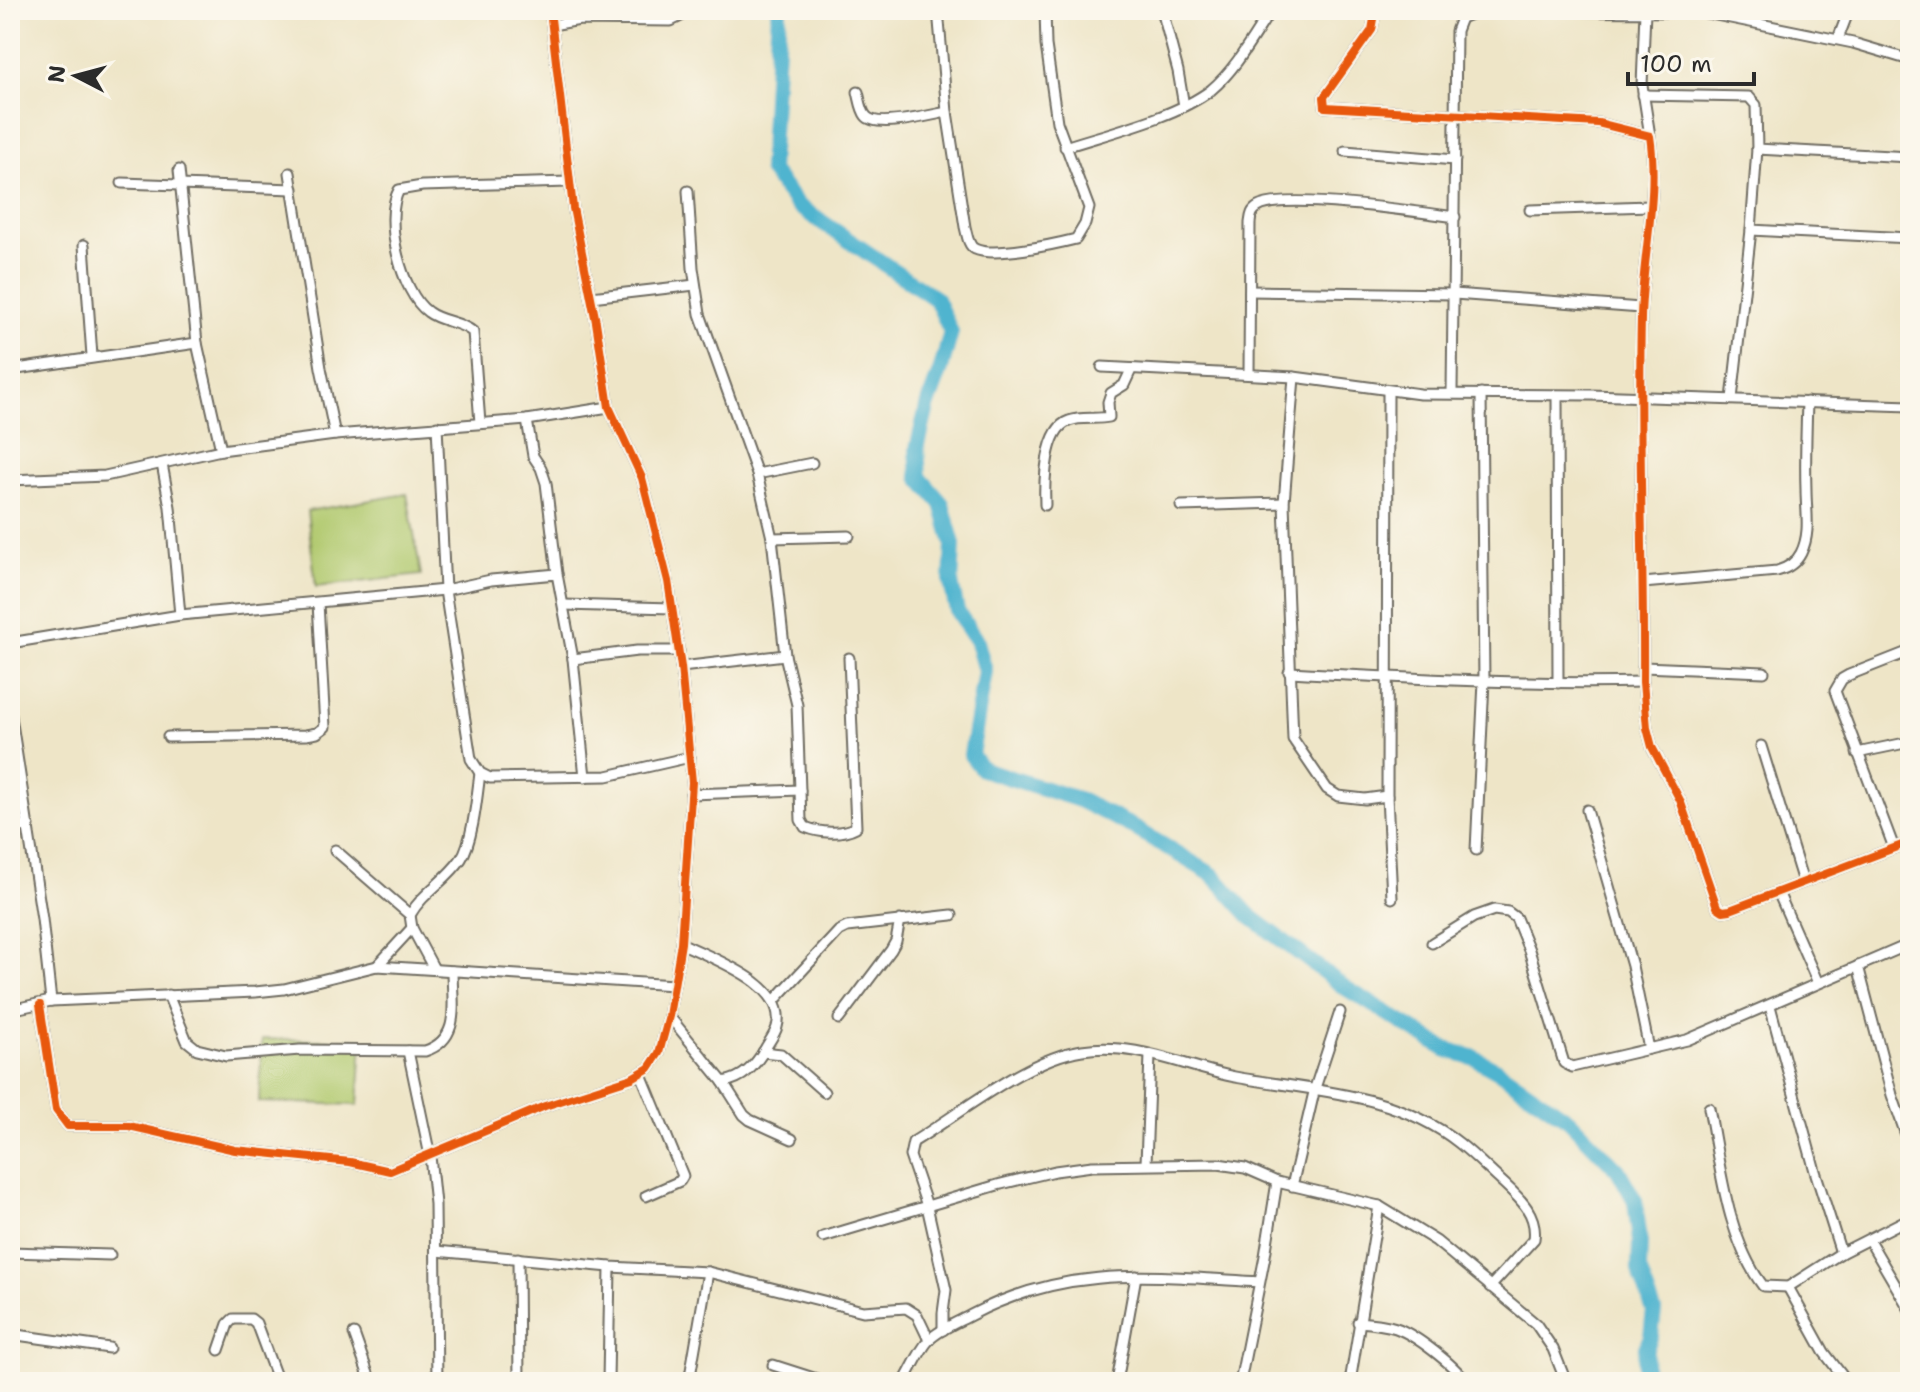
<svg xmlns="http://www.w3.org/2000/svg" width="1920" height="1392" font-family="'Shantell Sans',sans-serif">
  <rect width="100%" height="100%" fill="#fbf7ec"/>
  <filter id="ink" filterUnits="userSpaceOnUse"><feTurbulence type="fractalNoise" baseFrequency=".0125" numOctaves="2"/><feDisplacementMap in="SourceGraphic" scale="16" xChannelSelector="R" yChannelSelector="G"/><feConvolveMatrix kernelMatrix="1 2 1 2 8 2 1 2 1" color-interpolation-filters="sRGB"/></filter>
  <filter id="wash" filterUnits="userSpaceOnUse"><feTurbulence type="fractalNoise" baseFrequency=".006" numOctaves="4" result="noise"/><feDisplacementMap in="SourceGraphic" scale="32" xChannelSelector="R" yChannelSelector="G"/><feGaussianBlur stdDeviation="1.8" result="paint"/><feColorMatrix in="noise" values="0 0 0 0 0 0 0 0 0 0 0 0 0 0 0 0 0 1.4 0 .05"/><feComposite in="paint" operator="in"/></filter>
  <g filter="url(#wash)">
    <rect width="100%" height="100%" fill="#eee5c7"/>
    <g fill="#b1c96e" stroke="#6e7a4c" stroke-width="2">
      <path d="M407,494l14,81 -105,12 -9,-76z"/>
      <path d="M262,1039l100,2 -4,64 -99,-3z"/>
    </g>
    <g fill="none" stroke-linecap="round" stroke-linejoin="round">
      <path stroke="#50b4cf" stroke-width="16" d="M779,10l-9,160 28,36 138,93 15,33 -10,37 -14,38 -10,42 2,28 23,27 11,40 -2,39 6,28 20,31 8,29 -14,84 11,14 95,30 54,27 82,49 37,41 94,71 101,62 30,9 25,14 69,48 49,50 17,31 5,41 -1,28 15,41 -3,25 -5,12 -2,34"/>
    </g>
  </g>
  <g filter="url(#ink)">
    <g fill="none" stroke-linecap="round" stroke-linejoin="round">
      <defs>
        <g id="minor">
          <path d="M938,10l9,102 18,115c2,7 3,19 10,22 18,9 81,-5 101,-10l9,-15 4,-16 -32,-86 -11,-77 -1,-35"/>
          <path d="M1162,10l16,61 6,35"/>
          <path d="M1365,10l9,9 -2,11 -48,67 1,10 273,16 52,13c9,60 -8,122 -9,182 -3,121 3,242 2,364l4,46 5,19 28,53 37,107 6,4 7,-1 180,-68"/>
          <path d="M1645,11l-3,74 8,51"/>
          <path d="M552,25l28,-5 91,1 12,-6v-5"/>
          <path d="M1838,39l11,-29"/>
          <path d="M858,92c2,7 3,18 8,24 10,13 65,-1 81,-4"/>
          <path d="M1643,95l106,2 7,8 1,44"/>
          <path d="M1065,147c43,-14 111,-30 146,-57 25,-21 42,-53 60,-80"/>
          <path d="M1345,151l110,9"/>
          <path d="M1910,157l-153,-8 -6,81 159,8"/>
          <path d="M179,170l18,173 24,107"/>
          <path d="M290,173l31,195 14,67"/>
          <path d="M122,183l171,6"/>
          <path d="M688,191l5,77 7,46 57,160 15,64 13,117 12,50 4,115 4,7c15,6 36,8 51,0l-7,-169"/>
          <path d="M1530,210l119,-4"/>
          <path d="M84,245l8,111"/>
          <path d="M1250,291l204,3 187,14"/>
          <path d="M591,297l104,-12"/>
          <path d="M1102,367l192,10 126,17 171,1 319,11"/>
          <path d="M10,370l187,-27"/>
          <path d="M1249,374l1,-151c1,-7 1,-12 8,-16 25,-15 162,5 197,10"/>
          <path d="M1294,377l-10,126 9,236 34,50 11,7 27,3 22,-3"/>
          <path d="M1388,391l-1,405 5,102"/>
          <path d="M1452,392l4,-361 5,-13 17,-7 223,1 152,31 57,17"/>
          <path d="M1557,396l1,287"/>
          <path d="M1732,399l19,-169"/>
          <path d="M527,420l6,36 8,12 5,15 11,91"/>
          <path d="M480,423l-7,-91c-13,-11 -32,-10 -45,-20 -27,-19 -45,-94 -29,-122l23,-4 147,-4"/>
          <path d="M437,426l8,164 26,169 9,14 10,5 117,-2 83,-19"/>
          <path d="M162,464l8,43 10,108"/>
          <path d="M757,474l55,-11"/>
          <path d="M10,480l95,-4 116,-26 114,-15 192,-15 82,-13"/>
          <path d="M1045,505c-1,-22 0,-76 24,-84 13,-5 27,-1 40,-4l-1,-15 3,-9 13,-8 7,-15"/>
          <path d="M1181,506l103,-3"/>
          <path d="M772,538l77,-2"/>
          <path d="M1643,583l134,-12c11,-3 19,-8 24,-18 10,-20 5,-41 5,-63 -1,-29 0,-59 1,-88"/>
          <path d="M564,605l108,3"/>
          <path d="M10,643l170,-28 265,-25 46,-10 66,-6 16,85 12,118"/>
          <path d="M573,659l64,-8h42"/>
          <path d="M681,667l104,-12"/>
          <path d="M1643,667l121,5"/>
          <path d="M1289,672c118,6 236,13 354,10"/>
          <path d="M10,710l32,209 9,82"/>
          <path d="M168,737l138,-2 11,-2 8,-6 -7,-124"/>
          <path d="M1761,746l42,136"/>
          <path d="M1857,753l53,-11"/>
          <path d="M691,794l109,-4"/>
          <path d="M1587,810l45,156 17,83"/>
          <path d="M10,828l19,-2"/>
          <path d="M1894,848l-59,-157 7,-12 7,-4 61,-24"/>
          <path d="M335,850l75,65 2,13 22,41"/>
          <path d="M1476,850l8,-169 -3,-287"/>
          <path d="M1778,892l40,91"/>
          <path d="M410,915c13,-23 36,-34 51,-56 12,-18 16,-63 19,-86"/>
          <path d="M1432,943l42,-26 20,-7 14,2 8,6 13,32 35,113 8,4 115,-27 223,-96"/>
          <path d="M377,966l35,-38"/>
          <path d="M1858,966l34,129 18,51"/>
          <path d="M168,995l19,46 10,8 29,7 74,-6 125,1c37,-12 27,-48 27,-80"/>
          <path d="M775,1000l64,-69 8,-4 105,-12"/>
          <path d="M40,1005l16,105 12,16h61l106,24 115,12 40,9 155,-65 87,-28 17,-10 10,-15 10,-37 12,-73 11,-161 -11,-115 -13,-86 -26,-103 -33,-71 -13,-85 -23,-114 -23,-198"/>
          <path d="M1770,1006l45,165 26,82"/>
          <path d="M10,1010l41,-9 204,-9 29,-3 93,-23 297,19"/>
          <path d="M669,1016l54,66c20,-3 32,-16 42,-33 4,-7 10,-15 12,-22 12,-43 -67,-69 -96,-84"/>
          <path d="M839,1019l52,-69 5,-9 4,-21"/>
          <path d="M408,1051l22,105 5,48 2,178"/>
          <path d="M763,1052l18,2 43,38"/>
          <path d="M641,1074l42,102 -3,5 -34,15"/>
          <path d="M723,1082l21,33 6,5 42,19"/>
          <path d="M1709,1108c11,56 18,131 54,178l25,1 53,-34 69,-35"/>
          <path d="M1146,1164l4,-109"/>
          <path d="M1277,1182l102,24 57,35 100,83 17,25 13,33"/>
          <path d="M1292,1186l23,-98 25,-76"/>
          <path d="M823,1237l104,-31 -17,-50 3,-14c48,-29 113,-83 169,-92 52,-9 103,17 153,27 77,14 160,15 224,66 14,11 27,24 40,36 18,17 39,33 35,60l-44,48"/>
          <path d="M1869,1240l41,70"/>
          <path d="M436,1251l174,16 98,5 155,39 43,-3 11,7 12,25"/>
          <path d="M10,1252l100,3"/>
          <path d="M518,1258l1,124"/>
          <path d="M1788,1287l36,65 23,30"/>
          <path d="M1358,1322c13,1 26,2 38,6 20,7 58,37 70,54"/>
          <path d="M943,1330v-17l3,-23 -19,-84 74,-22 54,-13 37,-5 126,-2 27,4 32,14 -12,74 -25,126"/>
          <path d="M10,1334l99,14"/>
          <path d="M354,1334l17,48"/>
          <path d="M219,1350l9,-26 5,-5h18l5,4 22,59"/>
          <path d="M773,1365l53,17"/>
          <path d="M608,1382l2,-115"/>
          <path d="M689,1382l19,-110"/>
          <path d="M904,1382c8,-13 15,-31 25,-42 11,-11 29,-18 42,-25 97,-51 183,-39 288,-33"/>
          <path d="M1117,1382l19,-106"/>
          <path d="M1350,1382l29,-176"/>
        </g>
      </defs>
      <use href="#minor" stroke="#6f6c62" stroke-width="13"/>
      <use href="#minor" stroke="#fff" stroke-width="9"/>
      <defs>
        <g id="cycleway">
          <path d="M1365,10l9,9 -2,11 -48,67 1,10 273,16 52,13c9,60 -8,122 -9,182 -3,121 3,242 2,364l4,46 5,19 28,53 37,107 6,4 7,-1 180,-68"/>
          <path d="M40,1005l16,105 12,16h61l106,24 115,12 40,9 155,-65 87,-28 17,-10 10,-15 10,-37 12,-73 11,-161 -11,-115 -13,-86 -26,-103 -33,-71 -13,-85 -23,-114 -23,-198"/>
        </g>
      </defs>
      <use href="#cycleway" stroke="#fbf7ec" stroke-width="13"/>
      <use href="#cycleway" stroke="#e8590c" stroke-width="8"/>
    </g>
  </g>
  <rect width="1920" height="1392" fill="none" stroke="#fbf7ec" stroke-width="40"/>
  <g transform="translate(76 76) rotate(276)" stroke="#fbf7ec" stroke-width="6" paint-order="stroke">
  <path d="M0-6L14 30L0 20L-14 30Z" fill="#2b2b2b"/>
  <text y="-12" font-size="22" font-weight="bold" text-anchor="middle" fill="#2b2b2b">N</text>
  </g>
  <path d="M1628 72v12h126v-12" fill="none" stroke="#2b2b2b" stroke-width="4"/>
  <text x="1640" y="72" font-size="24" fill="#2b2b2b" stroke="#fbf7ec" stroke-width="6" paint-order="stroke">100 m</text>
</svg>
